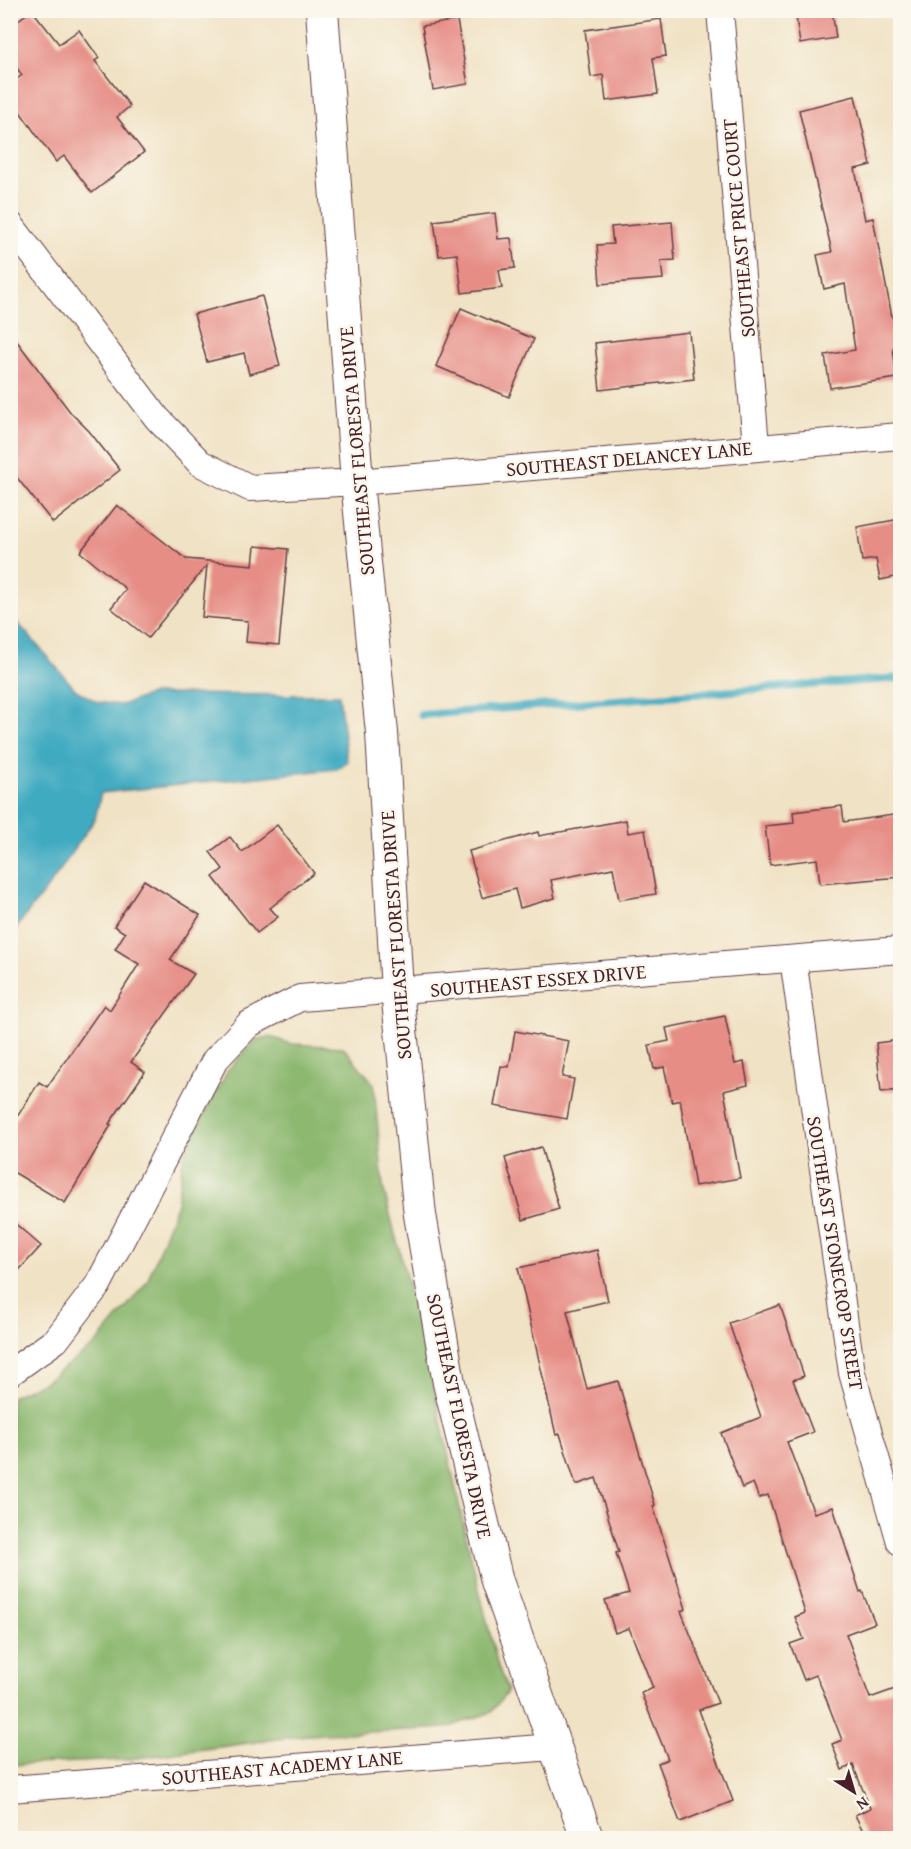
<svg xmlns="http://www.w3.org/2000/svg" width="911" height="1849" font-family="'Gentium Book Plus',serif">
  <rect width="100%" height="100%" fill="#fbf7ec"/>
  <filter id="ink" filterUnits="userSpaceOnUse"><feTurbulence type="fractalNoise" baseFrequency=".0167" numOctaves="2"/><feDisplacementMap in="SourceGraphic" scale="12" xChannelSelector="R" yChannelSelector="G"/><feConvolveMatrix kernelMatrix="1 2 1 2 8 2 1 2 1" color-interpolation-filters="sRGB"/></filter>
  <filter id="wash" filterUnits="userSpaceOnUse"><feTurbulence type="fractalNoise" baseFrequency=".008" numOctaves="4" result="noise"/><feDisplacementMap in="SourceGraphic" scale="24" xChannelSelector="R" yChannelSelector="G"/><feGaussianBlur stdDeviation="1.35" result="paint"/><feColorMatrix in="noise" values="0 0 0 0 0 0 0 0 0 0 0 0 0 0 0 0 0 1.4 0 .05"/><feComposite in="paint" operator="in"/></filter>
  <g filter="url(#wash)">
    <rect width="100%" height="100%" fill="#f0e2c4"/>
    <path fill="#8cb870" stroke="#6b6c4e" stroke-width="1.5" d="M270,1037l22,7 51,3 31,37 9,103 47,183 36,167 32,129 10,25 -17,21 -44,16 -140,7 -184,25 -112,5v-368l33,-15 52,-38 51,-62 30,-79 6,-45 4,-11 41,-77 29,-31z"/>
    <path fill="#41aac1" stroke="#466476" stroke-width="1.5" d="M11,615l65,75 21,12 24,3 32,-11 186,1 8,67 -10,7 -236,24 -6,26 -43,63 -41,52z"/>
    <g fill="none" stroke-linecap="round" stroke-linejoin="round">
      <path stroke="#41aac1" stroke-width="8" d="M421,715l479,-37"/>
    </g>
    <g id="blocks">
      <g fill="#e68d86">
        <path d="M32,10l27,34 20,-14 20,28 -4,3 35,45 -13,11 27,35 -52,41 -28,-37 -8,6 -46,-64v-14l12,-9 -12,-16v-33z"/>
        <path d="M795,10h37l4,28 -36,6z"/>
        <path d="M661,19l5,37 -13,2 5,36 -52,7 -3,-26 -12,2 -6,-47z"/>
        <path d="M457,20l11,64 -35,6 -11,-64z"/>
        <path d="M855,96l16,69 -16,4 10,51 8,-2 19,99 8,-1v31l-7,1 4,30 -67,10 -5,-33 30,-5 -10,-66 -21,5 -7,-34 15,-3 -33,-142z"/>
        <path d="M495,213l3,26 13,-1 4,30 -16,2 3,18 -40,5 -5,-39 -18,2 -5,-35z"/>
        <path d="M672,222l3,38 -14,1 2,18 -63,5 -3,-39 16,-1 -2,-17z"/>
        <path d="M262,296l18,70 -31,8 -5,-21 -37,9 -13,-48z"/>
        <path d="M461,308l73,31 -25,58 -73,-31z"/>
        <path d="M10,332l61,81 18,18 31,39 -67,53 -43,-54z"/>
        <path d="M689,332l5,47 -94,11 -5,-47z"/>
        <path d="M117,505l69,54 67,6 2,-19 33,3 -9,96 -33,-3 2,-21 -46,-4 5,-52 -59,73 -37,-30 15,-19 -46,-37z"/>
        <path d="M900,519v57l-20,4 -4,-21 -14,2 -5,-34z"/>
        <path d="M842,806l2,16 56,-8v63l-80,7 -3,-25 -47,6 -5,-39 29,-3 -1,-11z"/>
        <path d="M626,820l2,13 17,-3 11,64 -37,6 -6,-32 -62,12 4,18 -35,10 -5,-19 -33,9 -13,-47 69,-19 1,4z"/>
        <path d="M277,825l37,48 -44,35 8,9 -21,16 -44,-56 10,-8 -13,-17 20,-15 12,15z"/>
        <path d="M144,880l56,35 -30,45 24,14 -63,88 14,10 -36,52 2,1 -46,78 -55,-33v-42l29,-46 8,5 57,-82 6,5 29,-46 -24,-15 10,-16 -11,-7z"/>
        <path d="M725,1016l10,48 9,-2 4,23 -24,6 16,87 -45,8 -15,-86 -8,2 -8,-35 -10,2 -5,-24 20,-4 -3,-13z"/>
        <path d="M515,1031l54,10 -7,36 12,2 -7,40 -73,-13 7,-40 8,1z"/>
        <path d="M900,1040v50l-19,2 -5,-49z"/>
        <path d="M541,1147l18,62 -36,11 -18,-62z"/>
        <path d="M10,1219l31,27 -31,34z"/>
        <path d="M597,1250l11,51 -41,10 20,78 31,-8 37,124 -2,1 33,103 -5,2 37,92 -19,7 34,91 -53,21 -22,-59 10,-4 -27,-66 12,-5 -24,-60 -14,5 -10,-33 24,-7 -13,-40 3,-1 -23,-74 -20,7 -16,-51 -4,1 -38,-167z"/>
        <path d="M780,1305l24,71 -11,4 20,52 -26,10 27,71 19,-6 27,85 2,-1 13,32 -29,11 24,64 25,-9 5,15v135h-33l-12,-24 15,-7 -17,-43 -11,5 -10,-26 10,-4 -19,-49 -7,-16 -12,5 -14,-36 14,-5 -9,-22 10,-4 -37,-118 -9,3 -6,-15 -11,5 -21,-55 40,-16 -32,-94z"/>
      </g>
    </g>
  </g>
  <g filter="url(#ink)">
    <use href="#blocks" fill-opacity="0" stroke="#633c42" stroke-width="1.5"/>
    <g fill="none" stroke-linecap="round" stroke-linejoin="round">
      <defs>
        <g id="minor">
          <path d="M720,10l36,436"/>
          <path d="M10,224l147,194 43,45 50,25 107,-6 543,-46"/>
          <path d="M793,959l59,414 48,169"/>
          <path d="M10,1373l46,-33 42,-55 117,-225 34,-36 51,-26 600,-48"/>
          <path d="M10,1789l543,-42"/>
        </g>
        <path id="tertiary" d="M322,10l35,472 25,251 15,258 23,224 29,168 48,198 90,257"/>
      </defs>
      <use href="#minor" stroke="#633c42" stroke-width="28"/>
      <use href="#tertiary" stroke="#633c42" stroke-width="34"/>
      <use href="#minor" stroke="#fff" stroke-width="26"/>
      <use href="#tertiary" stroke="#fff" stroke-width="32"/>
    </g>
  </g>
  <g text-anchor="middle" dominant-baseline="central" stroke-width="5" stroke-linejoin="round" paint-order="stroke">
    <g font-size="20" fill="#4a1f2b" stroke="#fbf7ec">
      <text transform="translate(738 228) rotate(-95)">SOUTHEAST PRICE COURT</text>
      <text transform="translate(356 451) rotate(-95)">SOUTHEAST FLORESTA DRIVE</text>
      <text transform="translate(629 458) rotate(-5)">SOUTHEAST DELANCEY LANE</text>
      <text transform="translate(395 935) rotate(-94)">SOUTHEAST FLORESTA DRIVE</text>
      <text transform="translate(538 980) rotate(-5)">SOUTHEAST ESSEX DRIVE</text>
      <text transform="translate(836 1253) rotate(81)">SOUTHEAST STONECROP STREET</text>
      <text transform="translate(460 1416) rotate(78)">SOUTHEAST FLORESTA DRIVE</text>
      <text transform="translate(282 1767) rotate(-5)">SOUTHEAST ACADEMY LANE</text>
    </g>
  </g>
  <rect width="911" height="1849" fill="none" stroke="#fbf7ec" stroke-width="36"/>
  <g transform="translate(854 1792) rotate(143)" stroke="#fbf7ec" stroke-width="4.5" paint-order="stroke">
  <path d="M0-4.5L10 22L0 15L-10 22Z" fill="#4a1f2b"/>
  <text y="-9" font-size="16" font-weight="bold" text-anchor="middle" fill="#4a1f2b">N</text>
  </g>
</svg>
